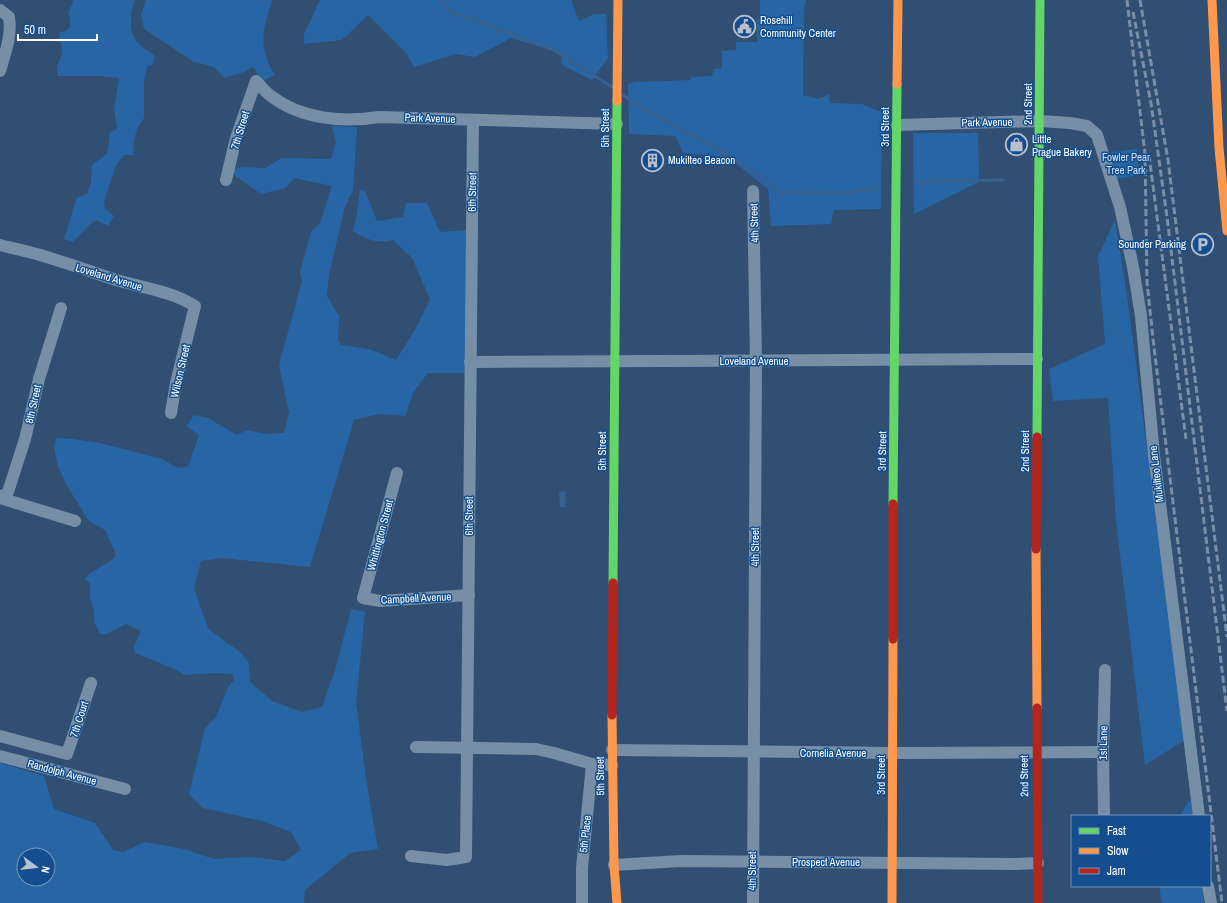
<svg xmlns="http://www.w3.org/2000/svg" width="1227" height="903" font-family="'Archivo Narrow',sans-serif">
  <rect width="100%" height="100%" fill="#304f73"/>
  <g fill="#2865a5" fill-rule="evenodd">
    <path d="M74,0h61c-4,9 -6,28 -1,37 4,8 14,14 21,19l-2,8 -6,3 -3,15v36c-8,9 -12,25 -10,37h-10l-8,10 -12,36 1,8 9,7 -6,10 -11,-6 -7,4 -17,18 -9,-3 13,-42 10,-3 4,-11 1,-18 15,-11 3,-21 7,-4 -3,-20 5,-31 -19,-2h-42c-4,-11 4,-17 4,-25 0,-8 -4,-9 -2,-19l6,-1 4,-4v-9l-2,-5z"/>
    <path d="M146,0h126c-9,31 -15,45 3,75l-13,6 -9,-14 -9,5 -20,6 -10,-11 -20,-5 -50,-33 -3,-14z"/>
    <path d="M320,0h251l8,21 15,-7h12l2,44 -16,22 -30,-15 -1,-12 -50,-15 -36,19 -19,-3 -42,13 -7,-13 -39,-39 -26,25 -38,4v-10z"/>
    <path d="M760,0h46l-2,9 -1,86 15,4 11,-5 1,9 32,1 24,10 -4,4 -1,91 -47,1 -3,14 -60,2 -3,-37 -40,-32 -45,-4 -8,-17 -46,-2 -1,-50 8,-2 54,-2 2,-3 20,-1 2,-7 8,-1v-17l14,-1v-8h21v-23h3z"/>
    <path d="M332,126l25,1 -4,63 -8,17 -16,67 -2,22 12,20 -1,25 3,4 28,4 27,11 20,-32 14,-29 -18,-41 -19,-18c-16,4 -26,0 -40,-9l4,-17 3,-24 5,1 12,30 26,-4 3,-14h21l13,29 26,-2 -1,143h-37l-14,18 -9,25 -27,-2 -24,6 -44,147 -88,-9 -21,3 -7,27 14,41 32,23 9,11 1,19 22,19 30,11 20,-5 14,-40 15,-58 14,3 -9,91 11,82 11,64 -28,4 -45,37 -1,13h-304v-140l44,13 10,33 41,14 18,27 10,2 22,-10 39,7 30,10 35,-2 36,4 16,-11 -10,-18 -29,-11 -59,-13 -14,-14 16,-66 11,-11 12,-30 6,-7 -1,-6 -16,-1 -32,2 -13,-7 -37,-15 -1,-7 7,-15 -15,-7 -19,10h-7l-6,-12v-12l-4,-11v-16l-6,-4 2,-1 3,-4 23,-14 3,-4v-4l-10,-22 -16,-9 -22,-35 -9,-20 -2,-9 -2,-11 2,-8 17,1 27,4 62,16 16,9 10,-1 11,-32 -13,-9 4,-4 3,-7 15,3 29,17 10,-5 19,4 18,-1 5,-20 -10,-48 23,-84 -2,-9 11,-40 9,-9 12,-37 -38,-8 -8,10 -25,6 -27,-19v-6l10,-2 21,1 17,-10 49,1 5,-17zM24,855h24v24h-24z"/>
    <path d="M913,133h65l1,49 -65,32z"/>
    <path d="M1137,149l2,26 -24,4 -3,-27z"/>
    <path d="M1115,220l12,75 58,445 -40,25 -29,-245 -8,-122 -55,3 -4,-32 56,-25 -7,-88z"/>
    <path d="M1191,798l2,18h-13z"/>
    <path d="M1159,886h43l2,17h-42z"/>
  </g>
  <path fill="#38618f" d="M565,491l1,16h-6l-1,-15z"/>
  <g fill="none" stroke-linecap="round" stroke-linejoin="round">
    <g stroke="#38618f" stroke-width="3">
      <path d="M442,0l7,11 105,39 58,37"/>
      <path d="M623,95l18,12 101,56 37,29 66,1 33,-5"/>
      <path d="M917,183l16,-2 70,-1"/>
    </g>
    <g stroke="#778fa6" stroke-width="12">
      <path d="M0,10l9,7c3,19 -4,36 -9,54"/>
      <path d="M897,125l143,-4 30,2 17,3 10,9 23,72 13,60 8,49 13,139 45,361"/>
      <path d="M226,180l10,-42 20,-57c5,5 9,11 15,15 30,23 72,27 108,21l238,7"/>
      <path d="M0,245c20,5 40,9 59,16 21,6 40,14 61,20 25,7 53,11 75,25l-19,77 -5,30"/>
      <path d="M470,362l567,-3"/>
      <path d="M397,473l-34,125 17,3 89,-6"/>
      <path d="M0,496l5,-1 3,-3 17,-53 14,-60 22,-71"/>
      <path d="M0,498l75,23"/>
      <path d="M0,736l67,18 24,-71"/>
      <path d="M416,747l120,2 18,4 38,11 20,1"/>
      <path d="M612,750l281,3 210,-1"/>
      <path d="M0,756l125,33"/>
      <path d="M1104,816l-1,-64 2,-82"/>
      <path d="M411,856l36,4 19,-3 7,-737"/>
      <path d="M614,865l67,-4 335,3 22,-1"/>
      <path d="M1208,886l3,17"/>
      <path d="M582,903v-35l10,-104"/>
      <path d="M753,903l3,-542 -3,-170"/>
    </g>
    <g stroke="#63d668" stroke-width="9">
      <path d="M1037,437l3,-437"/>
      <path d="M893,504l4,-420"/>
      <path d="M613,583l4,-482"/>
    </g>
    <g stroke="#ff974d" stroke-width="9">
      <path d="M1212,0l7,148 8,83"/>
      <path d="M897,84l1,-84"/>
      <path d="M617,101l1,-101"/>
      <path d="M1036,549l1,159"/>
      <path d="M612,715l2,150 3,38"/>
      <path d="M892,903l1,-264"/>
    </g>
    <g stroke="#b3261e" stroke-width="9">
      <path d="M1036,549l1,-112"/>
      <path d="M893,639v-135"/>
      <path d="M1037,708l1,195"/>
      <path d="M612,715l1,-132"/>
    </g>
    <g stroke="#7a8fa6" stroke-width="3" stroke-dasharray="7 3" stroke-linecap="butt">
      <path d="M1127,0l18,154 2,128 6,57 69,564"/>
      <path d="M1140,0l28,160 59,477"/>
      <path d="M1133,12l18,91 16,114 60,494"/>
      <path d="M1149,155l37,284"/>
    </g>
  </g>
  <defs>
    <symbol id="civic-ring" viewBox="-11 -11 22 22"><circle r="9.5" fill="#154e8e" stroke="#b7c1ce" stroke-width="1.5"/><path d="M-.6-6.5H3V-4.5H.6V-3L4-1V1h2V6H-6V1h2V-1L-.6-3ZM-1.2 2.5V6h2.4V2.5Z" fill="#b7c1ce"/></symbol>
    <symbol id="shop-ring" viewBox="-11 -11 22 22"><circle r="9.5" fill="#154e8e" stroke="#b7c1ce" stroke-width="1.5"/><path d="M-5-2.5h2.3a2.7 3.5 0 0 1 5.4 0H5L5.5 6h-11ZM-1.5-2.5h3a1.5 2.3 0 0 0-3 0Z" fill="#b7c1ce"/></symbol>
    <symbol id="building-ring" viewBox="-11 -11 22 22"><circle r="9.5" fill="#154e8e" stroke="#b7c1ce" stroke-width="1.5"/><path d="M-4-6H4V6H1V3H-1V6H-4ZM-2.5-4.3h1.7v1.8h-1.7ZM.8-4.3h1.7v1.8H.8ZM-2.5-1h1.7V.8h-1.7ZM.8-1h1.7V.8H.8Z" fill="#b7c1ce"/></symbol>
    <symbol id="parking-ring" viewBox="-11 -11 22 22"><circle r="9.5" fill="#154e8e" stroke="#b7c1ce" stroke-width="1.5"/><path d="M-3.5-5.5H1a3.5 3.5 0 0 1 0 7H-1V5.5H-3.5ZM-1-3.4V-.6H.8a1.4 1.4 0 0 0 0-2.8Z" fill="#b7c1ce"/></symbol>
  </defs>
  <g fill-rule="evenodd">
    <use href="#civic-ring" x="732" y="14" width="25" height="25"/>
    <use href="#shop-ring" x="1004" y="132" width="25" height="25"/>
    <use href="#building-ring" x="640" y="148" width="25" height="25"/>
    <use href="#parking-ring" x="1190" y="232" width="25" height="25"/>
  </g>
  <g text-anchor="middle" dominant-baseline="central" stroke-width="3" stroke-linejoin="round" paint-order="stroke">
    <g font-size="11" fill="#fff" stroke="#154e8e" text-anchor="start">
      <text x="760" y="20">Rosehill<tspan x="760" dy="13">Community Center</tspan></text>
      <text x="1032" y="139">Little<tspan x="1032" dy="13">Prague Bakery</tspan></text>
      <text x="668" y="160">Mukilteo Beacon</text>
      <text x="1186" y="244" text-anchor="end">Sounder Parking</text>
    </g>
    <g font-size="11" fill="#fff" stroke="#154e8e">
      <text transform="translate(1028 104) rotate(-90)">2nd Street</text>
      <text transform="translate(430 118) rotate(2)">Park Avenue</text>
      <text transform="translate(987 122) rotate(-1)">Park Avenue</text>
      <text transform="translate(885 127) rotate(-90)">3rd Street</text>
      <text transform="translate(605 128) rotate(-90)">5th Street</text>
      <text transform="translate(240 130) rotate(-73)">7th Street</text>
      <text transform="translate(472 192) rotate(-89)">6th Street</text>
      <text transform="translate(754 223) rotate(-92)">4th Street</text>
      <text transform="translate(109 277) rotate(17)">Loveland Avenue</text>
      <text x="754" y="361">Loveland Avenue</text>
      <text transform="translate(180 371) rotate(-77)">Wilson Street</text>
      <text transform="translate(33 404) rotate(-77)">8th Street</text>
      <text transform="translate(602 451) rotate(-90)">5th Street</text>
      <text transform="translate(882 451) rotate(-89)">3rd Street</text>
      <text transform="translate(1025 451) rotate(-90)">2nd Street</text>
      <text transform="translate(1156 474) rotate(-97)">Mukilteo Lane</text>
      <text transform="translate(469 516) rotate(-90)">6th Street</text>
      <text transform="translate(380 535) rotate(-75)">Whittington Street</text>
      <text transform="translate(755 547) rotate(-90)">4th Street</text>
      <text transform="translate(416 598) rotate(-3)">Campbell Avenue</text>
      <text transform="translate(79 719) rotate(-72)">7th Court</text>
      <text transform="translate(1103 743) rotate(-89)">1st Lane</text>
      <text x="833" y="753">Cornelia Avenue</text>
      <text transform="translate(62 772) rotate(15)">Randolph Avenue</text>
      <text transform="translate(881 775) rotate(-90)">3rd Street</text>
      <text transform="translate(600 776) rotate(-91)">5th Street</text>
      <text transform="translate(1024 776) rotate(-91)">2nd Street</text>
      <text transform="translate(585 834) rotate(-84)">5th Place</text>
      <text x="826" y="862">Prospect Avenue</text>
      <text transform="translate(752 871) rotate(-90)">4th Street</text>
    </g>
    <g font-size="11" fill="#c6e0fc" stroke="#154e8e">
      <text x="1126" y="157">Fowler Pear<tspan x="1126" dy="13">Tree Park</tspan></text>
    </g>
  </g>
  <rect x="1071" y="815" width="140" height="72" fill="#154e8e" stroke="#7395bb"/>
  <rect x="1079" y="828" width="20" height="6" fill="#63d668" stroke="#7395bb"/>
  <text x="1107" y="835" font-size="12" fill="#ffffff">Fast</text>
  <rect x="1079" y="848" width="20" height="6" fill="#ff974d" stroke="#7395bb"/>
  <text x="1107" y="855" font-size="12" fill="#ffffff">Slow</text>
  <rect x="1079" y="868" width="20" height="6" fill="#b3261e" stroke="#7395bb"/>
  <text x="1107" y="875" font-size="12" fill="#ffffff">Jam</text>
  <g transform="translate(36 867) rotate(105)"><circle r="19" fill="#154e8e" stroke="#7395bb"/>
  <path d="M0-3L7 15L0 10L-7 15Z" fill="#b7c1ce"/>
  <text y="-6" font-size="11" font-weight="bold" text-anchor="middle" fill="#ffffff">N</text>
  </g>
  <path d="M18 34v6h79v-6" fill="none" stroke="#ffffff" stroke-width="2"/>
  <text x="24" y="34" font-size="12" fill="#ffffff" stroke="#154e8e" stroke-width="3" paint-order="stroke">50 m</text>
</svg>
